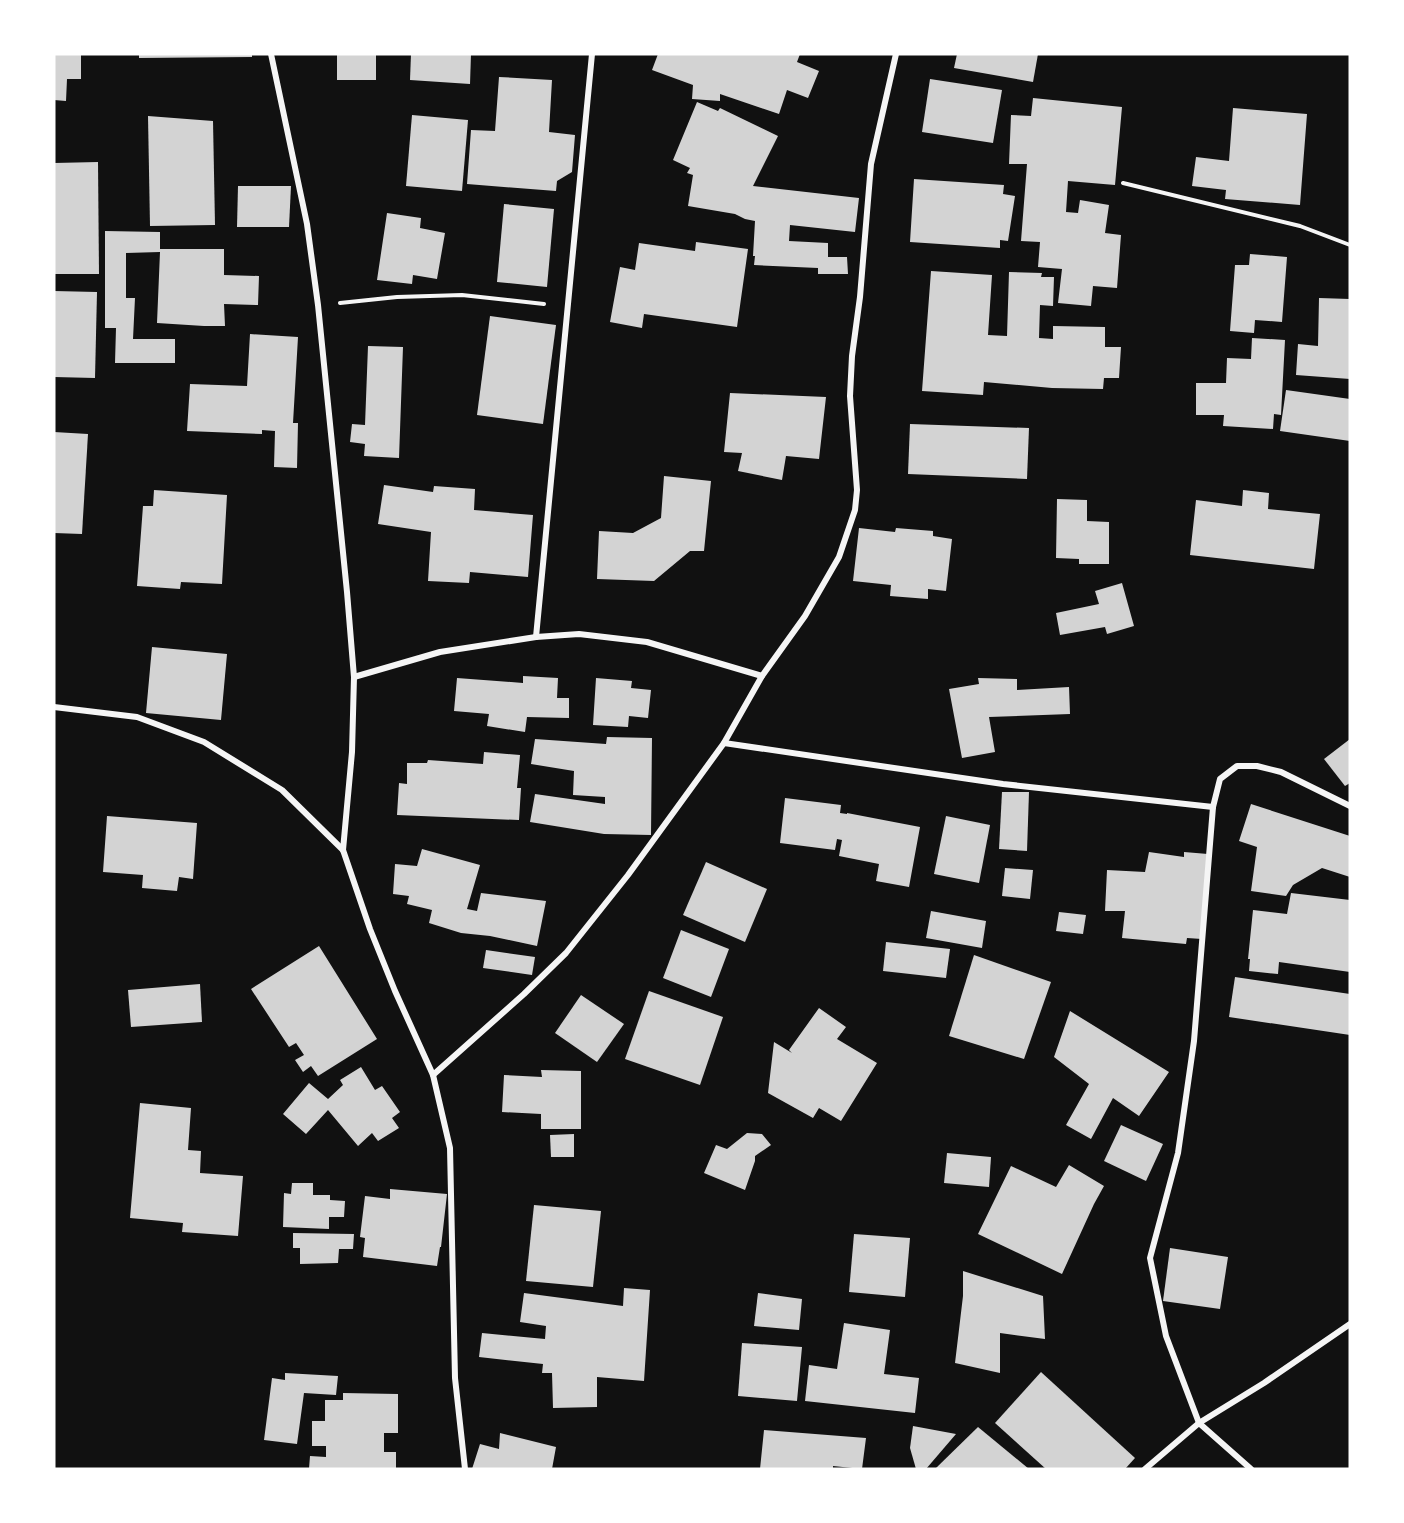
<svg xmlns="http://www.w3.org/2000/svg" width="1404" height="1523" font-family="Overpass,sans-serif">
  <rect width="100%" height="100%" fill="#111"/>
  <g fill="#d3d3d3">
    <path d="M54,54h27v25h-14l-1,22 -12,-1z"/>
    <path d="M139,54h113v3l-113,1z"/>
    <rect x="337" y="54" width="39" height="26"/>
    <path d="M411,54h60l-1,30 -60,-4z"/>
    <path d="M658,54h142l-3,8 22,9 -11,27 -21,-8 -8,24 -59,-20v7l-28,-2 1,-14 -41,-15z"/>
    <path d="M957,54h81l-5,28 -79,-14z"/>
    <path d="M499,77l53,3 -3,52 26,3 -3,37 -15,9 -1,10 -89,-7 4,-54 24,1z"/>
    <path d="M930,79l72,11 -9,53 -71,-11z"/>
    <path d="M1033,98l89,9 -7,78 -47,-4 -2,31 12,1 2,-13 29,5 -4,28 16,2 -4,53 -24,-2 -2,20 -33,-3 4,-34 -24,-2 2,-25 -19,-1 6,-77h-18l2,-49 20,1z"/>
    <path d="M697,102l21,9 2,-3 58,28 -25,50 106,12 -4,34 -65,-7 -1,16 39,2v14h19l1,17h-30v-6l-64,-3 1,-9h-2l2,-35 -10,-2 -10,-5 -47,-8 5,-31 -6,-2 3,-5 -17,-8z"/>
    <path d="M1233,108l74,6 -7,91 -75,-6 1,-9 -34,-4 4,-29 33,4z"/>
    <path d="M412,115l56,5 -6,71 -56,-5z"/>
    <path d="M148,116l65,5 2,104 -65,1z"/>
    <path d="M98,162l1,112h-45v-111z"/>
    <path d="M914,179l90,6 -1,9 12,2 -7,45 -8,-1v8l-90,-6z"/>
    <path d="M238,186h53l-2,41h-52z"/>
    <path d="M504,204l50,5 -7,78 -50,-5z"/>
    <path d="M387,213l34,5 -1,10 25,5 -8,46 -24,-4 -1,9 -35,-4z"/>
    <path d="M105,231l55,1v17h64v26l35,1 -1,29 -34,-1 1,22h-21l-47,-3 3,-71 -34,1v45h9l-2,41h42v24h-60l1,-35h-11z"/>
    <path d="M696,242l52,7 -11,78 -93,-13 -2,14 -32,-6 10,-55 15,3 4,-27 56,8z"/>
    <path d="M1250,254l37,3 -5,65 -27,-2 -1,13 -24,-2 5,-66h14z"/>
    <path d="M931,271l61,4 -4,60 19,1 2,-64 33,1 -1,4h13l-1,29 -13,-1 -1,33 14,1v-13l52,1v20h16l-2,31h-15l-1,11 -51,-1 -68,-6 -1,13 -61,-4z"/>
    <path d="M54,291l43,1 -2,86 -41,-1z"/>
    <path d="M1319,298l31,1v80l-54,-4 2,-31 20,2z"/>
    <path d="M490,316l66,9 -13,99 -66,-9z"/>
    <path d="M250,334l48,3 -5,86h5l-1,45 -23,-1 1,-36 -13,-1v4l-75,-3 3,-47 57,2z"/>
    <path d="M1252,338l33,2 -4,75 -7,-1 -1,15 -50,-3 1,-11h-28v-32h30l1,-25 24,1z"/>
    <path d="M368,346l35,1 -4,111 -35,-2 1,-12 -15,-2 2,-18 13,1z"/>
    <path d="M1286,390l64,9v42l-70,-10z"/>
    <path d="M730,393l96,4 -7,62 -33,-3 -4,24 -44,-9 4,-18 -18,-1z"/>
    <path d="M910,424l119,4 -2,51 -119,-5z"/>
    <path d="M54,432l34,2 -6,100 -28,-1z"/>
    <path d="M664,476l47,5 -7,70h-14l-36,30 -57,-2 2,-48 34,2 28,-15z"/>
    <path d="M384,485l49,7 1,-6 41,3 -1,21 59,5 -5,62 -58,-5 -1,11 -41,-2 3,-49 -53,-8z"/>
    <path d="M154,490l73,5 -5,89 -41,-2 -1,7 -43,-3 6,-80h10z"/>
    <path d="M1243,490l26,3 -1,16 52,5 -6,55 -124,-14 6,-55 46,6z"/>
    <path d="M1057,499l30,1v21l22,1v42h-30v-5l-23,-1z"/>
    <path d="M859,528l36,4 1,-4 37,3v5l19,3 -6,52 -18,-2v10l-38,-3 1,-11 -38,-4z"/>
    <path d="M1122,583l12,43 -27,8 -2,-7 -45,8 -4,-22 43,-9 -4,-13z"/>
    <path d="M152,647l75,7 -6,66 -75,-7z"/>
    <path d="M523,676l35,2 -1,20h12v20l-42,-1 -2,15 -38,-6 2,-12 -35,-3 3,-33 66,5z"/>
    <path d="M596,678l36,3 -1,7 20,2 -3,28 -19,-2 -1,11 -35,-2z"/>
    <path d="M978,678l39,1v11l52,-3 1,27 -81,3 6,35 -33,6 -13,-69 30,-5z"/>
    <path d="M607,737l45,1 -1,97 -47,-1 -74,-12 5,-28 70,10v-7l-32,-2 1,-24 -43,-7 4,-25 71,5z"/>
    <path d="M1350,739v44l-5,3 -21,-27z"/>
    <path d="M484,752l36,3 -3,33h4l-2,32 -122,-5 2,-32 8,1v-21h20l1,-3 55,4z"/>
    <path d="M1002,792h27l-2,59 -28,-2z"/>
    <path d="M785,798l56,7 -1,8 7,1v-1l73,14 -11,60 -33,-6 3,-17 -40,-8 3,-16 -5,-1 -2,11 -55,-7z"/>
    <path d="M1251,804l99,32v41l-28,-9 -29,17 -7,11 -35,-5 6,-44 -18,-6z"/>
    <path d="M107,816l90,7 -4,56 -14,-2 -2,14 -35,-3 1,-13 -40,-3z"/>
    <path d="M946,816l44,9 -11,58 -45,-9z"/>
    <path d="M422,849l58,16 -13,44 10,2 4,-18 65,8 -9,45 -47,-10 -29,-3 -32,-10 3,-13 -25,-6 2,-8 -16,-2 2,-30 22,2z"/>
    <path d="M1149,852l35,5v-5l24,2 -6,85 -15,-1 -1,6 -64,-6 3,-27h-20l2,-41 38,2z"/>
    <path d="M706,862l61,27 -22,53 -62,-27z"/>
    <path d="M1005,868l28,2 -3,29 -28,-3z"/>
    <path d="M1291,893l59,7v72l-71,-10 -1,12 -29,-3 1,-12h-2l5,-49 34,4z"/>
    <path d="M931,911l55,10 -4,27 -56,-10z"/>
    <path d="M1059,912l27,3 -3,19 -27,-3z"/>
    <path d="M681,930l48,19 -18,48 -48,-19z"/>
    <path d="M886,942l64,7 -4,29 -63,-7z"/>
    <path d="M319,946l58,93 -59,37 -7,-10 -8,6 -8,-12 9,-5 -8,-12 -7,4 -38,-58z"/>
    <path d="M486,950l49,7 -3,18 -49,-7z"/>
    <path d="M974,955l77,27 -27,77 -75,-23z"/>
    <path d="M1235,977l115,17v41l-121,-18z"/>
    <path d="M200,984l2,38 -71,5 -3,-37z"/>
    <path d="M649,991l74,26 -23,68 -75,-26z"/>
    <path d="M581,995l43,29 -27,38 -42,-29z"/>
    <path d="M819,1008l27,19 -9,12 40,24 -36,58 -22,-13 -6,10 -45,-25 6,-51 18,11 -3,-3z"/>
    <path d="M1070,1011l99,61 -30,44 -26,-18 -22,41 -25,-14 23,-41 -35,-27z"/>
    <path d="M361,1067l14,23 7,-4 18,26 -8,6 7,10 -21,13 -6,-8 -14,13 -30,-36 -22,24 -23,-20 26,-31 19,16 15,-14 -3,-5z"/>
    <path d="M541,1070l40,1v58h-40v-15l-39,-2 2,-37 38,2z"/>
    <path d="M140,1103l51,5 -3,42 13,1 -1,22 43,3 -5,60 -56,-4 1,-9 -53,-5z"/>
    <path d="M1121,1125l42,19 -17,37 -42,-20z"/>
    <path d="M747,1133l15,1 9,11 -16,11v5l-10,29 -41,-17 12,-28 11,4z"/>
    <path d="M574,1134v23h-23l-1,-22z"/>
    <path d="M947,1153l44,4 -2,30 -45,-4z"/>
    <path d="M1069,1165l35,21 -10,18 -32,70 -84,-40 33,-68 45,21z"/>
    <path d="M292,1183h21v12h17v5l15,1 -1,16h-15v12l-46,-2 1,-34 7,1z"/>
    <path d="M390,1189l57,5 -6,53h-1l-3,19 -74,-9 2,-19 -5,-1 5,-41 25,3z"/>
    <path d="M534,1205l67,6 -8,76 -67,-6z"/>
    <path d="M293,1233l61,1 -1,15h-14l-1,14 -38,1v-16h-7z"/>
    <path d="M854,1234l56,4 -5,59 -56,-5z"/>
    <path d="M1170,1248l58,9 -8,52 -57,-8z"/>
    <path d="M963,1271l80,25 2,43 -45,-6v40l-45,-10 8,-67z"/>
    <path d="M624,1288l26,2 -6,91 -47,-4v30l-44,1 -1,-35h-10l1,-9 -64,-7 3,-24 63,6 1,-13 -26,-4 4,-29 99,13z"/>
    <path d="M758,1293l44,6 -3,31 -45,-4z"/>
    <path d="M844,1323l46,7 -6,44 35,4 -4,35 -110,-12 4,-36 28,4z"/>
    <path d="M742,1343l60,4 -5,54 -59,-5z"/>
    <path d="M1041,1372l94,86 -10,11h-79l-51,-46z"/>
    <path d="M285,1373l53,3 -2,19 -32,-2 -7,51 -33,-4 8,-62 13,2z"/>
    <path d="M343,1393l55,1v39h-14v19h12v17h-87l1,-13 16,1v-11h-14v-25h13v-21h18z"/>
    <path d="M913,1426l43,8 -30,35h-10l-6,-21z"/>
    <path d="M978,1427l51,42h-94z"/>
    <path d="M764,1430l102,8 -4,31 -29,-3v3h-73z"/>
    <path d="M500,1433l56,14 -4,22h-80l8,-25 19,5z"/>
  </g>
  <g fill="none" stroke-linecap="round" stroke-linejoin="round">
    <g stroke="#f5f5f5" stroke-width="4">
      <path d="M1123,183l177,43 50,19"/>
      <path d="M340,303l57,-6 65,-2 82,9"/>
    </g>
    <g stroke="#f5f5f5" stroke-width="6">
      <path d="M271,54l36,170 11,81 29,287 7,85 -2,75 -9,98"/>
      <path d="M536,637l56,-583"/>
      <path d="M354,677l86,-25 96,-15 43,-3 68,8 115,34"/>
      <path d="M54,707l83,10 67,25 78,48 61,60 27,79 25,62 38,84 17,73 5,230 10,91"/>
      <path d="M724,743l279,41 210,23"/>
      <path d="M433,1075l91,-81 42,-41 62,-78 96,-132 38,-67 43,-60 34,-59 16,-47 2,-20 -7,-94 2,-40 8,-59 11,-133 25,-110"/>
      <path d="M1145,1469l54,-46 65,-40 86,-59"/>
      <path d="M1251,1469l-52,-46 -33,-87 -16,-78 28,-105 16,-112 19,-234 7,-28 17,-13h20l24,6 69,34"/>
    </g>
  </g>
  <rect width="1404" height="1523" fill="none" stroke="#ffffff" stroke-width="111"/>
</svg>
